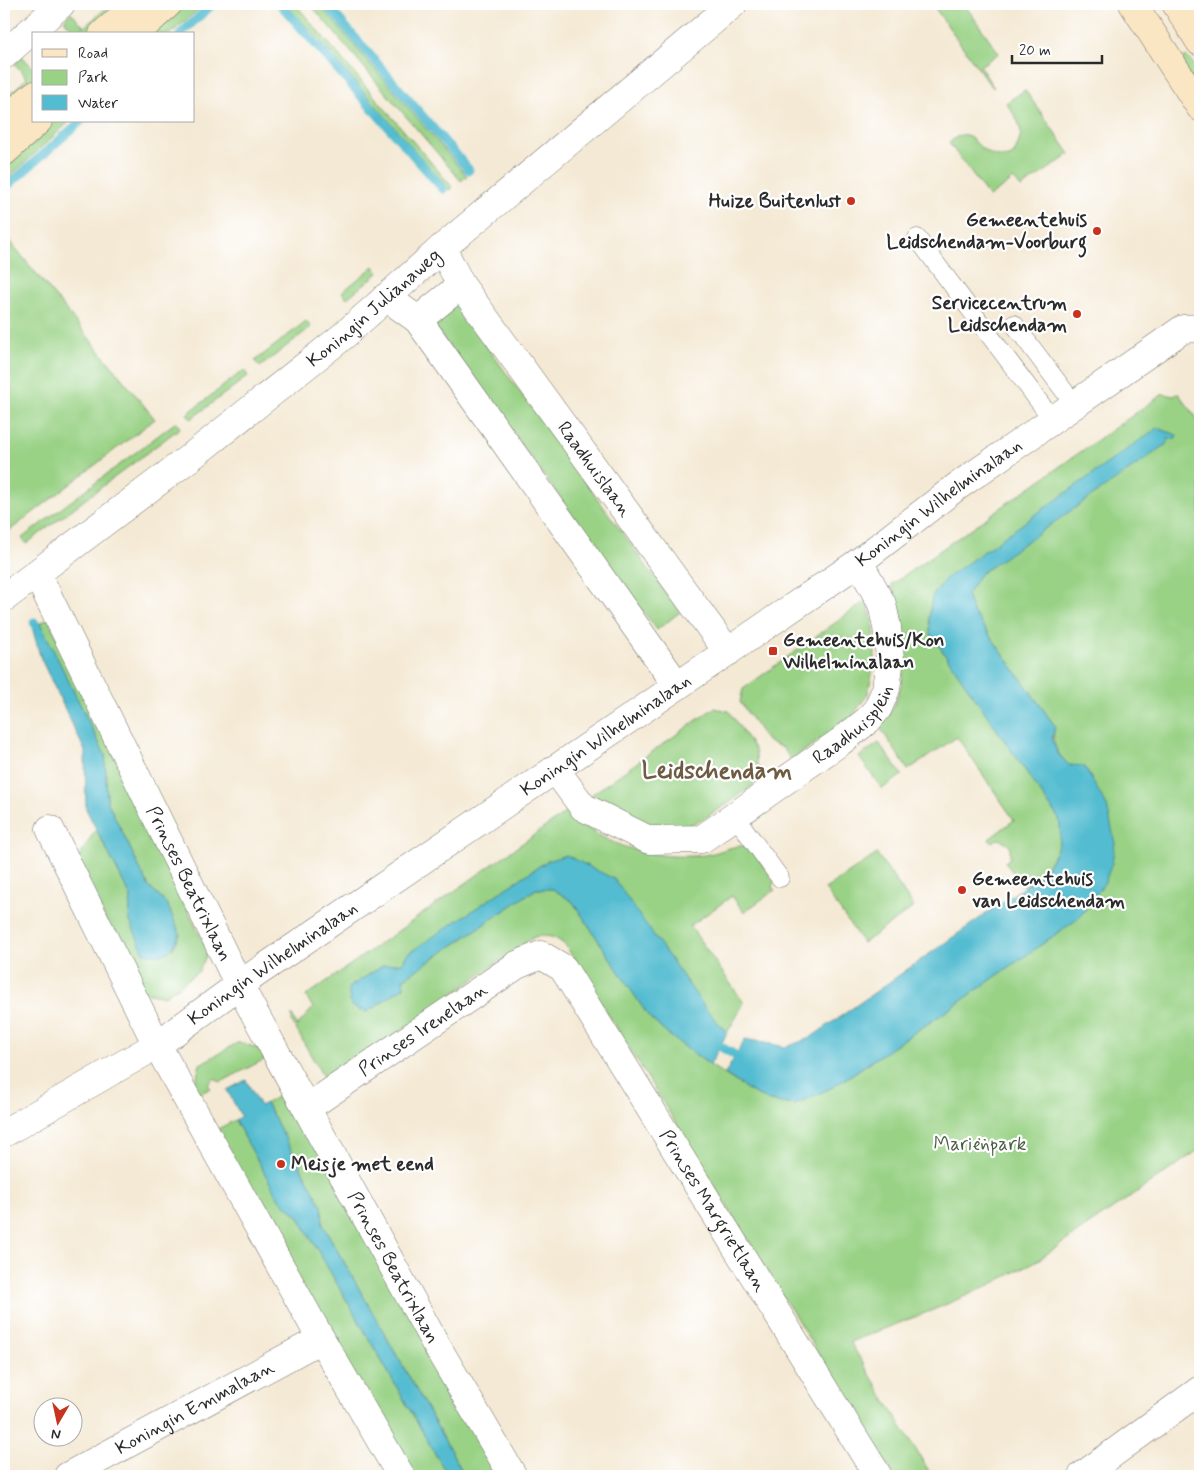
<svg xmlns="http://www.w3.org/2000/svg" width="1204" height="1480" font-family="Mynerve,sans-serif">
  <rect width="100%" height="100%" fill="#fff"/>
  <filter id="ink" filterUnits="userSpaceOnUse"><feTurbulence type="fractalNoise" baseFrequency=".02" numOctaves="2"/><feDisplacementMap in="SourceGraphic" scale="10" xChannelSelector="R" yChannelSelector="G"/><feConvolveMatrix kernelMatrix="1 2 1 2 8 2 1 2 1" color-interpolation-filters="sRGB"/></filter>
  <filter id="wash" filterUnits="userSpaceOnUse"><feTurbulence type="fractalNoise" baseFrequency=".0096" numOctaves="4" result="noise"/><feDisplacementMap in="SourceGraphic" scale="20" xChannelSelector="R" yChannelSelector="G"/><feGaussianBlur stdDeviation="1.12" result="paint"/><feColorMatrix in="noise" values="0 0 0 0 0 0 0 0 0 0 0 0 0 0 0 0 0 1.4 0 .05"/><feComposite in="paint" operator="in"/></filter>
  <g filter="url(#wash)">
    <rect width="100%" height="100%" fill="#f4e9d4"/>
    <g fill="#99d285" stroke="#627e58">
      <path d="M111,4h13l-34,30h-13l-13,-14 7,-8 13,15z"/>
      <path d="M180,4h25l-35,30h-23z"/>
      <path d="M285,4h10l158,184 -4,2 -136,-157z"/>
      <path d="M310,4h9l148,172 -6,5z"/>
      <path d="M932,4h32l35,49 -19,13 14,22 -4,-3z"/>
      <path d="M22,56l12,13v14l-30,26v-10l23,-21 -12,-14z"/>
      <path d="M1186,56l14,14v22l-20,-31z"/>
      <path d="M1025,90l45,64 -49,34 -7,-9 -25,18 -40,-54c5,-4 11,-10 17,-8 7,3 12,11 18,15 6,5 22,11 29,5 2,-3 5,-10 6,-14 6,-14 -6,-28 -13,-38z"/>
      <path d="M48,121h22l-66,61v-22z"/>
      <path d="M4,234l151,185 -151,116z"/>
      <path d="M374,266l4,7 -31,25 -5,-6z"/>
      <path d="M456,304l224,308 -23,18 -225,-307z"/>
      <path d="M306,321l5,6 -51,40 -5,-6z"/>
      <path d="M244,370l4,6 -57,43 -4,-5z"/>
      <path d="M1178,393l22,29v682l-2,1 2,3v41l-162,111 -54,28 -51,22 -83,32 82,134h-38l-328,-530c-11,-10 -18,-11 -32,-9l-200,141 -9,2 -33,-58v-7l5,11 16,-18 -7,-12 262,-185c33,36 89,50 136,44 17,-2 27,-11 45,-9l25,35 -2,6 3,3 -31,22 -12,-16 -42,30 54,77 -17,30 -21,-24 -159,-148 -139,93 -6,9 -18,2 20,22 -1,-8 133,-90h17l20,13 76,115 17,16 44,32 40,26 20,10 24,4 39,-18 121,-81 125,-88 -10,-153c-13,-13 -18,-20 -14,-39l-82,-114 -6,-17 -37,38 129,186 3,15 -4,13 -14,26 -20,14 -19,-25 5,-4v-12l-6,-5 -7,-2 -5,3 -3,-3 25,-19 -57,-83 -49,33 -29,-44c4,-5 10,-11 14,-18 18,-37 12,-86 -1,-124l271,-190 11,2z"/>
      <path d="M176,422l4,6 -154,116 -4,-6z"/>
      <path d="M867,600l7,27 1,32 -7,35 -18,25 -59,41 -8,-12 -16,-7 -27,-39 3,-13z"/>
      <path d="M48,619l160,333 -9,19 -34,25 -25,-5 -63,-131 19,-31 35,68 -2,22 44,30 7,-15 -13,-30 -18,-17 -42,-86 -2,-46 -65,-132z"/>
      <path d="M714,708l15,3 26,39 2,14 9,12c-23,16 -62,49 -90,52 -13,2 -30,-4 -41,-9 -19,-7 -28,-11 -44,-24z"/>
      <path d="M879,743l23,32 -20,14 -23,-32z"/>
      <path d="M877,854l37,53 -51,36 -38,-54z"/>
      <path d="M239,1042l24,8 4,8 -46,24 -7,-4 -6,7 3,3 -16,8 -2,-4 7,-28z"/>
      <path d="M285,1092l219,384h-39l-142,-251 -1,-19 -56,-103z"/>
      <path d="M235,1120l44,79 19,17 150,260h-38l-196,-345z"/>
    </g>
    <g fill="#53bcd0" stroke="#3f747e">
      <path d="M1157,428l20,7 -2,4h-7l-1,5 -187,130 -13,21 6,17 82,114 -3,13 6,15 11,11 15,1 23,40 8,37 -3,20 -7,19 -26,36 -125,88 -121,81 -39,18 -24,-4 -20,-10 -25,-17 20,-35 41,8 24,-9 234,-165c11,-20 20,-30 15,-54l-129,-186 -1,-15 3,-21 13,-18z"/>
      <path d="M40,623l65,132 2,46 42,86 18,17 13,30c-10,20 -13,23 -36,19l-15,-34 2,-22 -45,-88 -1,-58 -44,-92 -9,-32z"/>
      <path d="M566,855l48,24 92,130 21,24 -17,32 -44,-32 -17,-16 -76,-115 -20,-13h-17l-133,90 1,8 -37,25 -16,-6 -3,-18 36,-23 18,-2 5,-9 140,-93z"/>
      <path d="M246,1080l14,26 6,-3 56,103 1,19 142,251h-17l-150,-260 -19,-17 -44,-79 6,-4 -14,-26z"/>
    </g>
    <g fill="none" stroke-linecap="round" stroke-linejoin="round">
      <g stroke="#53bcd0" stroke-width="9">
        <path d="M280,4l163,185"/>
        <path d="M326,4l143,166"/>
        <path d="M180,34l33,-30"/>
        <path d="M4,189l77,-68"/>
        <path d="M34,622l7,14"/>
        <path d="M711,1041l34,20"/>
      </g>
    </g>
  </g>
  <g filter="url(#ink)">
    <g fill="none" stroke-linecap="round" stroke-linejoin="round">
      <defs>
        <g id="lane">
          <path d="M917,238l135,181"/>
          <path d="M1014,324l60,80"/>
          <path d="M735,816l45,62"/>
        </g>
        <g id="street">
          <path d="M4,55l57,-51"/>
          <path id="s1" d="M442,248l19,37 267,367"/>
          <path d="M386,297l32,23 259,365"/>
          <path d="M418,320l43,-35"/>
          <path id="s2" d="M37,574l202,411 196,358 78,133"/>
          <path id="s3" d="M4,598l188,-142 150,-119 100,-89 291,-244"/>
          <path id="s4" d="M555,769l28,38 66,33 53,-1 138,-97 28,-22 10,-12 8,-19 4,-31 -3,-31 -5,-23 -23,-42"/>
          <path d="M50,829l107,216 164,294 80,137"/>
          <path id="s5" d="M307,1108l210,-143 24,-10 22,13 315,508"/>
          <path id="s6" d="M4,1133l153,-88 82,-60 620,-423 96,-74 228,-159 17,-1"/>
          <path id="s7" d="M68,1476l253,-137"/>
          <path d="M1082,1476l118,-86"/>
        </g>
        <g id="secondary">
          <path d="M1133,4l67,103"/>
          <path d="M1176,4l24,38"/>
          <path d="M103,34l34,-30"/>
          <path d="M135,34l33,-30"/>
          <path d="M4,121l30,-26"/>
          <path d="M4,152l34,-31"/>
        </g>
      </defs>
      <use href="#lane" stroke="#716e66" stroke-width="19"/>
      <use href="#street" stroke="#716e66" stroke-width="29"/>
      <use href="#secondary" stroke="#716e66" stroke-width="29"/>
      <use href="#lane" stroke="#fff" stroke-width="18"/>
      <use href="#street" stroke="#fff" stroke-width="28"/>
      <use href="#secondary" stroke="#fbe6c3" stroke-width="28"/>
    </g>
  </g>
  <g fill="#c8321e" stroke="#fff" stroke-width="2">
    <circle cx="851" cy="201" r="5"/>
    <circle cx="1097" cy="231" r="5"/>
    <circle cx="1077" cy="314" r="5"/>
    <rect x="768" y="646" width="10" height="10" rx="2.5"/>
    <circle cx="962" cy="890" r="5"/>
    <circle cx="281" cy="1164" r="5"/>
  </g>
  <g text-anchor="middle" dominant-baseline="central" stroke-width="4.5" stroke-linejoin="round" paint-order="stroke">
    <g font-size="19" font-weight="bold" fill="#2b2b2b" stroke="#fff" text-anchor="end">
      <text x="841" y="201">Huize Buitenlust</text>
      <text x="1087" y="220">Gemeentehuis<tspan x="1087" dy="22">Leidschendam-Voorburg</tspan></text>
      <text x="1067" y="303">Servicecentrum<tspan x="1067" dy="22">Leidschendam</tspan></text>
      <text x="783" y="640" text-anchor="start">Gemeentehuis/Kon<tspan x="783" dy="22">Wilhelminalaan</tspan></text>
      <text x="972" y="879" text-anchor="start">Gemeentehuis<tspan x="972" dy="22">van Leidschendam</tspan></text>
      <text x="291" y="1164" text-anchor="start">Meisje met eend</text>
    </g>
    <g font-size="19" fill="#2b2b2b" stroke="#fff">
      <text stroke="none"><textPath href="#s3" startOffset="470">Koningin Julianaweg</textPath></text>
      <text stroke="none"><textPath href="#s1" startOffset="269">Raadhuislaan</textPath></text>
      <text stroke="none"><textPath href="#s6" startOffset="1128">Koningin Wilhelminalaan</textPath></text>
      <text stroke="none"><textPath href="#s4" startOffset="365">Raadhuisplein</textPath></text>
      <text stroke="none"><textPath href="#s6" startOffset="722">Koningin Wilhelminalaan</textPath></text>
      <text stroke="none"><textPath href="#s2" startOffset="345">Prinses Beatrixlaan</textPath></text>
      <text stroke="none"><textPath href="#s6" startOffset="318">Koningin Wilhelminalaan</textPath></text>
      <text stroke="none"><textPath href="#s5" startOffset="140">Prinses Irenelaan</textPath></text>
      <text stroke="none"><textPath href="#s5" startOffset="591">Prinses Margrietlaan</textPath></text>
      <text stroke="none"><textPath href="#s2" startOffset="780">Prinses Beatrixlaan</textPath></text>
      <text stroke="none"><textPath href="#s7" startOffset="144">Koningin Emmalaan</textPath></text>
    </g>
    <g font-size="19" fill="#4c5d46" stroke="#fff">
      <text x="980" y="1144">Mariënpark</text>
    </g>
    <g font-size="24" font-weight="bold" fill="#6f5a42" stroke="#fff">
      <text x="717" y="771">Leidschendam</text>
    </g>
  </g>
  <rect width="1204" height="1480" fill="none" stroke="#fff" stroke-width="20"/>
  <rect x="32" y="32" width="162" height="90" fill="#ffffff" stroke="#aaaaaa"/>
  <rect x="42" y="49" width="25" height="8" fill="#fbe6c3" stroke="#aaaaaa"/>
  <text x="78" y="58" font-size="15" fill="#2b2b2b">Road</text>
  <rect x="42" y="70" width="25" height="15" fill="#99d285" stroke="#aaaaaa"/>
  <text x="78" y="82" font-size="15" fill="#2b2b2b">Park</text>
  <rect x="42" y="95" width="25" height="15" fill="#53bcd0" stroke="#aaaaaa"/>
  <text x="78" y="108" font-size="15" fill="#2b2b2b">Water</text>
  <g transform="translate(58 1422) rotate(189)"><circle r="24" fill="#ffffff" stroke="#aaaaaa"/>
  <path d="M0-4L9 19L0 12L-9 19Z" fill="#c8321e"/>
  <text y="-8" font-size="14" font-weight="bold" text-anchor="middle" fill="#2b2b2b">N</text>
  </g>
  <path d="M1012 55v8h90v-8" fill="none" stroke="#2b2b2b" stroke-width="2.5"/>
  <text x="1019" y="55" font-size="15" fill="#2b2b2b" stroke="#ffffff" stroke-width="4" paint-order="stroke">20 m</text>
</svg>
